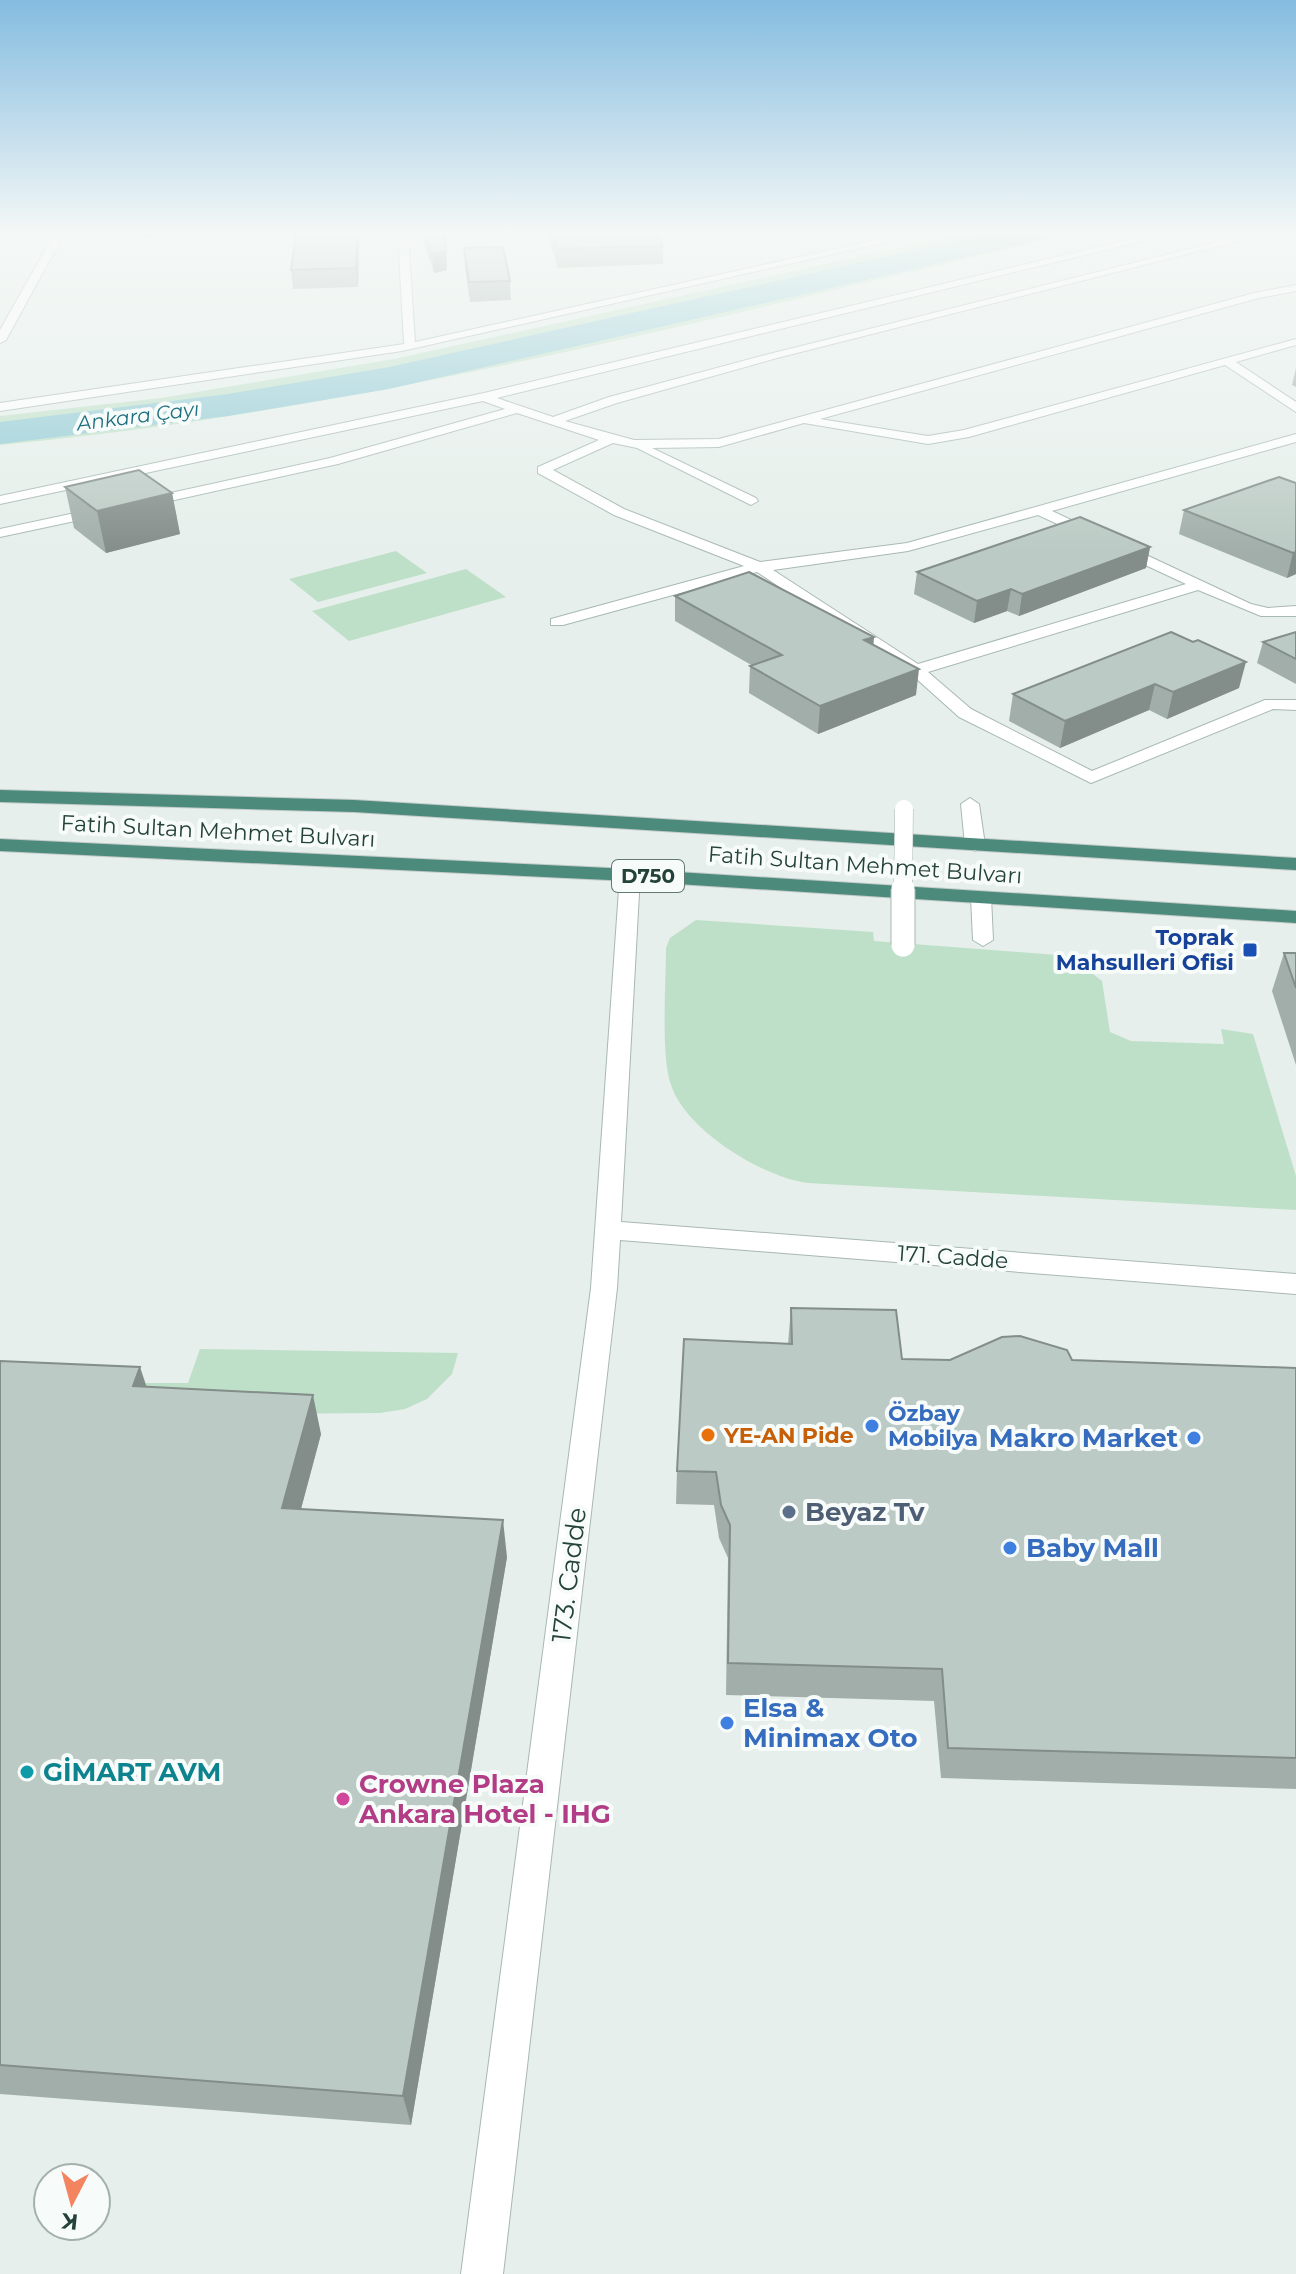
<svg xmlns="http://www.w3.org/2000/svg" width="1296" height="2274" font-family="Montserrat,sans-serif">
  <rect width="100%" height="100%" fill="#e6efeb"/>
  <g fill="#bfe0c8">
    <path d="M962,234h108c-354,83 -707,177 -1070,211v-29l161,-18 233,-39z"/>
    <path d="M396,551l31,22 -109,29 -29,-23z"/>
    <path d="M466,569l40,28 -157,44 -37,-30z"/>
    <path d="M696,920l177,12 1,9 196,15 32,25 8,51 21,9 93,3 -3,-15 32,5 43,142v34l-488,-27c-46,-6 -125,-54 -138,-101 -9,-31 -4,-99 -4,-134l4,-10z"/>
    <path d="M200,1349l258,4 -6,21 -25,25 -22,10 -25,4 -127,1 -253,-31h188z"/>
  </g>
  <g fill="none" stroke-linecap="round" stroke-linejoin="round">
    <path fill="#8ec9d4" fill-rule="evenodd" d="M988,234h53l-4,6 -10,3 -638,146 -161,27 -228,28v-22l228,-28 161,-27z"/>
    <defs>
      <g id="pedestrian">
        <path d="M970,798l9,6 6,41 -10,6 -10,-6 -4,-41z"/>
        <path d="M981,891l10,6 2,43 -10,6 -10,-6 -2,-43z"/>
      </g>
      <g id="minor">
        <path d="M54,234h10l-58,106 -6,3v-13z"/>
        <path d="M398,234h10l7,108 488,-108h19l-520,117 -402,60v-8l404,-59z"/>
        <path d="M1153,234h18l-674,164 56,19 56,-20 160,-43 480,-120h17l-489,124 -160,45 -52,18 69,19 85,-1 535,-146 42,-8v6l-37,7 -439,121 108,17 36,-6 332,-91v6l-60,17 60,40v10l-71,-47 -256,72 -41,7 -124,-21 -85,24 -67,1 104,50 2,3 -7,4 -114,-57 -24,-5 -60,27 71,39 136,53 147,-19 389,-109v8l-244,69 199,93 17,4 28,-2v10h-35l-63,-26 -270,82 43,37 121,62 173,-71h31v10l-23,-1 -182,74 -132,-66 -49,-44 -153,-101 -194,53h-12v-6l193,-53 -130,-51 -76,-42v-6l61,-27 -82,-27 -179,51 -195,43 -7,-4 7,-4 187,-41 175,-49 -22,-8 -483,103v-8l484,-103zM1038,515l148,69 -268,80 -145,-94 135,-19z"/>
        <path d="M103,507l7,4 -2,3 -108,23v-8z"/>
      </g>
      <path id="tertiary" d="M630,869l10,6 -19,347 675,52v20l-676,-54 -3,48 -114,986h-42l130,-986 29,-413z"/>
      <g id="trunk">
        <path d="M0,790l354,10 942,58v12l-942,-58 -354,-10z"/>
        <path d="M0,839l630,30 666,42v12l-666,-42 -630,-30z"/>
      </g>
    </defs>
    <use href="#pedestrian" stroke="#a8b8b2" stroke-width="2"/>
    <use href="#minor" stroke="#a8b8b2" stroke-width="2"/>
    <use href="#tertiary" stroke="#a8b8b2" stroke-width="2"/>
    <use href="#trunk" stroke="#c2cac8" stroke-width="2"/>
    <use href="#pedestrian" fill="#fff" fill-rule="evenodd"/>
    <use href="#minor" fill="#fff" fill-rule="evenodd"/>
    <use href="#tertiary" fill="#fff" fill-rule="evenodd"/>
    <use href="#trunk" fill="#4c8a7c" fill-rule="evenodd"/>
    <defs>
      <path id="pedestrian-bridge-far1" d="M903,891l1,-82"/>
      <path id="pedestrian-bridge" d="M903,945v-56"/>
    </defs>
    <use href="#pedestrian-bridge-far1" stroke="#a8b8b2" stroke-width="19" stroke-linecap="butt"/>
    <use href="#pedestrian-bridge" stroke="#a8b8b2" stroke-width="25" stroke-linecap="butt"/>
    <use href="#pedestrian-bridge-far1" stroke="#fff" stroke-width="18"/>
    <use href="#pedestrian-bridge" stroke="#fff" stroke-width="23"/>
  </g>
  <g fill="#a1aea9">
    <path d="M144,234h83l-83,3z"/>
    <path d="M296,234h63l-1,53 -65,2 -2,-19z"/>
    <path d="M421,234h23l3,36 -13,3z"/>
    <path d="M548,234h110l5,12v18l-105,4z"/>
    <path d="M464,248l46,33 1,19 -41,2 -5,-35z"/>
    <path d="M1296,368v19l-4,-2z"/>
    <path d="M1296,483v91l-9,4 -108,-44 5,-24z"/>
    <path d="M65,487l107,6 8,41 -74,19 -32,-25z"/>
    <path d="M1150,547l-4,21 -127,48 -12,-5 -33,12 -60,-29 3,-22z"/>
    <path d="M675,596l198,49 43,50 -98,39 -69,-41 1,-27h3l-78,-45z"/>
    <path d="M1296,632v52l-39,-21 6,-21z"/>
    <path d="M1193,642l46,46 -72,31 -18,-9 -89,38 -51,-27 4,-27z"/>
    <path d="M1284,953h12v112l-24,-74z"/>
    <path d="M791,1308l111,51 170,1 224,8v421l-355,-11 -7,-77 -208,-6 2,-137 -9,-20 -5,-33 -38,-1 1,-33 111,-127z"/>
    <path d="M0,1361l146,25 175,48 -20,75 206,48 -96,568 -411,-31z"/>
  </g>
  <g fill="#838d89">
    <path d="M357,234h2l-1,53 -2,-19z"/>
    <path d="M446,251l1,19 -13,3 -2,-19z"/>
    <path d="M172,493l8,41 -74,19 -9,-42z"/>
    <path d="M1150,547l-4,21 -127,48 3,-22z"/>
    <path d="M1296,552v22l-9,4 6,-25z"/>
    <path d="M1011,589l-4,22 -33,12 3,-22z"/>
    <path d="M874,637l-2,26 -8,-23z"/>
    <path d="M1246,662l-7,26 -72,31 6,-27z"/>
    <path d="M919,669l-3,26 -98,39 2,-28z"/>
    <path d="M1155,684l-6,26 -89,38 5,-27z"/>
    <path d="M140,1367l13,39 -20,-20z"/>
    <path d="M313,1395l8,39 -30,112 -9,-38z"/>
    <path d="M503,1520l4,37 -96,568 -8,-29z"/>
  </g>
  <g fill="#bbcac4" stroke="#838d89" stroke-width="2">
    <path d="M296,234h61l-1,34 -65,2z"/>
    <path d="M425,234h19l2,17 -14,3z"/>
    <path d="M553,234h105l5,12 -106,3z"/>
    <path d="M503,247l7,34 -41,1 -5,-34z"/>
    <path d="M139,470l33,23 -75,18 -32,-24z"/>
    <path d="M1279,477l17,6v69l-3,1 -109,-43z"/>
    <path d="M1080,517l70,30 -128,47 -11,-5 -34,12 -60,-29z"/>
    <path d="M749,572l125,65 -10,3 55,29 -99,37 -70,-40 32,-11 -107,-59z"/>
    <path d="M1171,632l22,10 5,-2 48,22 -73,30 -18,-8 -90,37 -52,-27z"/>
    <path d="M1296,632v27l-33,-17z"/>
    <path d="M1284,953h12v35z"/>
    <path d="M791,1308l105,2 6,49 48,1 52,-23 18,-1 47,14 5,10 224,8v390l-348,-10 -6,-79 -214,-6 2,-138 -9,-20 -5,-33 -39,-1 7,-132 108,5z"/>
    <path d="M0,1361l140,6 -7,19 180,9 -31,113 221,12 -100,576 -403,-31z"/>
  </g>
  <linearGradient id="sky" x2="0" y2="1"><stop stop-color="#84bce0"/><stop offset="0.42" stop-color="#f4f8f6"/><stop offset="1" stop-color="#f4f8f6" stop-opacity="0"/></linearGradient>
  <rect width="1296" height="553" fill="url(#sky)"/>
  <rect fill="#1a4fb4" stroke="#f7fbf9" stroke-width="3" x="1242" y="942" width="16" height="16" rx="4"/>
  <g fill="#3f7fe0" stroke="#f7fbf9" stroke-width="3">
    <circle cx="872" cy="1426" r="8"/>
    <circle cx="1194" cy="1438" r="8"/>
    <circle cx="1010" cy="1548" r="8"/>
    <circle cx="727" cy="1723" r="8"/>
  </g>
  <circle fill="#e8710a" stroke="#f7fbf9" stroke-width="3" cx="708" cy="1435" r="8"/>
  <circle fill="#5c6f8a" stroke="#f7fbf9" stroke-width="3" cx="789" cy="1512" r="8"/>
  <circle fill="#0f9aa8" stroke="#f7fbf9" stroke-width="3" cx="27" cy="1772" r="8"/>
  <circle fill="#d1479c" stroke="#f7fbf9" stroke-width="3" cx="343" cy="1799" r="8"/>
  <g text-anchor="middle" dominant-baseline="central" stroke-width="8" stroke-linejoin="round" paint-order="stroke">
    <g font-size="20" font-style="italic" fill="#1c6f80" stroke="#f7fbf9">
      <text transform="translate(138 416) rotate(-7)">Ankara Çayı</text>
    </g>
    <rect fill="#f7fbf9" stroke="#637a73" stroke-width="2" x="612" y="860" width="72" height="32" rx="6"/>
    <g font-size="20" font-weight="bold" fill="#24423a">
      <text x="648" y="876">D750</text>
    </g>
    <g font-size="22" fill="#24423a" stroke="#f7fbf9">
      <text transform="translate(218 831) rotate(3)">Fatih Sultan Mehmet Bulvarı</text>
      <text transform="translate(865 865) rotate(4)">Fatih Sultan Mehmet Bulvarı</text>
      <text transform="translate(953 1257) rotate(4)">171. Cadde</text>
    </g>
    <g font-size="22" font-weight="bold" fill="#164399" stroke="#f7fbf9" text-anchor="end">
      <text x="1234" y="937">Toprak<tspan x="1234" dy="25">Mahsulleri Ofisi</tspan></text>
    </g>
    <g font-size="22" font-weight="bold" fill="#366cbe" stroke="#f7fbf9" text-anchor="start">
      <text x="888" y="1413">Özbay<tspan x="888" dy="25">Mobilya</tspan></text>
    </g>
    <g font-size="22" font-weight="bold" fill="#c56008" stroke="#f7fbf9" text-anchor="start">
      <text x="724" y="1435">YE-AN Pide</text>
    </g>
    <g font-size="26" font-weight="bold" fill="#366cbe" stroke="#f7fbf9" text-anchor="start">
      <text x="1178" y="1438" text-anchor="end">Makro Market</text>
      <text x="1026" y="1548">Baby Mall</text>
      <text x="743" y="1708">Elsa &amp;<tspan x="743" dy="30">Minimax Oto</tspan></text>
    </g>
    <g font-size="26" font-weight="bold" fill="#4e5e75" stroke="#f7fbf9" text-anchor="start">
      <text x="805" y="1512">Beyaz Tv</text>
    </g>
    <g font-size="26" fill="#24423a" stroke="#f7fbf9">
      <text transform="translate(569 1575) rotate(-83)">173. Cadde</text>
    </g>
    <g font-size="26" font-weight="bold" fill="#0d838f" stroke="#f7fbf9" text-anchor="start">
      <text x="43" y="1772">GİMART AVM</text>
    </g>
    <g font-size="26" font-weight="bold" fill="#b23c85" stroke="#f7fbf9" text-anchor="start">
      <text x="359" y="1784">Crowne Plaza<tspan x="359" dy="30">Ankara Hotel - IHG</tspan></text>
    </g>
  </g>
  <g transform="translate(72 2202) rotate(186)"><circle r="38" fill="#f7fbf9" stroke="#a3b1ad" stroke-width="2"/>
  <path d="M0-6L14 30L0 20L-14 30Z" fill="#f4845f"/>
  <text y="-12" font-size="22" font-weight="bold" text-anchor="middle" fill="#24423a">K</text>
  </g>
</svg>
